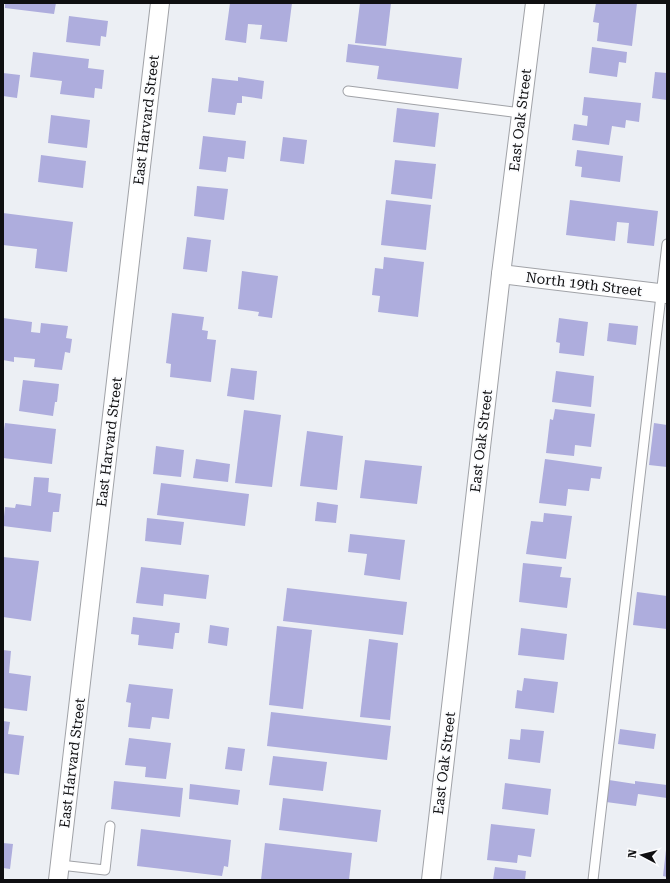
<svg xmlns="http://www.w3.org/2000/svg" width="670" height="883" font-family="'Roboto Serif',serif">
  <rect width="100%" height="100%" fill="#eceff4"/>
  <g fill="#aeaddd">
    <path d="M5,3h51l-2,11 -49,-6z"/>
    <path d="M230,3h62l-5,39 -27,-3 2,-14 -14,-1 -2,19 -21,-3z"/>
    <path d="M360,3h31l-5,43 -31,-3z"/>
    <path d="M596,3h41l-5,43 -35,-5 2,-18 -6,-1z"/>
    <path d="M69,16l39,5 -2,16 -5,-1 -1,10 -34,-4z"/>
    <path d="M348,44l114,14 -4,31 -81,-10 2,-13 -33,-4z"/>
    <path d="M592,47l35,5 -1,11 -7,-1 -2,15 -28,-4z"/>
    <path d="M33,52l56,7 -1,9 16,2 -2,19 -7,-1 -1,10 -34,-4 2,-13 -32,-4z"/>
    <path d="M655,72l12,1v27l-15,-2z"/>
    <path d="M3,73l17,2 -3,23 -14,-2z"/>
    <path d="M238,77l26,4 -2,18 -20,-3v7h-5l-2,12 -27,-3 4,-34 26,3z"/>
    <path d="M584,97l57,6 -2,19 -13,-2 -1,8 -13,-2 -3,19 -37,-5 2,-16 13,2 1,-10 -6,-1z"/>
    <path d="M397,108l42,5 -4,34 -42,-5z"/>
    <path d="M51,115l39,5 -3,28 -39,-5z"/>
    <path d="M203,136l43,5 -2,18 -16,-2 -2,15 -27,-3z"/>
    <path d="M283,137l24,3 -3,24 -24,-3z"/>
    <path d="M577,150l46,6 -3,26 -39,-5 1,-10 -7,-1z"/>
    <path d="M41,155l45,6 -3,27 -45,-6z"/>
    <path d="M395,160l41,4 -4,35 -41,-5z"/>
    <path d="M197,186l31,3 -4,31 -30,-4z"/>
    <path d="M386,200l45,5 -5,45 -45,-5z"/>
    <path d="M570,200l88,11 -4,35 -27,-3 2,-20 -12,-1 -2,19 -49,-6z"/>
    <path d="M3,213l70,9 -6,50 -32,-4 2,-19 -34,-4z"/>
    <path d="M187,237l24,3 -4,32 -24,-3z"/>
    <path d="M384,257l40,5 -6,55 -40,-5 2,-16 -8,-1 3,-27 8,1z"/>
    <path d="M242,271l36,5 -6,42 -14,-2 1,-4 -21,-3z"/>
    <path d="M172,313l32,4 -2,13 6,1 -1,8 9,1 -5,42 -41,-5 1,-13 -5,-1z"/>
    <path d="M3,318l29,4 -1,10 9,1 1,-10 27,3 -2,12 6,1 -2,14 -5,-1 -3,18 -28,-3 1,-8 -21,-2v5l-11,-2z"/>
    <path d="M559,318l29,4 -4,34 -25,-3 1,-10 -4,-1z"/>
    <path d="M609,323l29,3 -2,19 -29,-4z"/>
    <path d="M231,368l26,3 -3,29 -27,-4z"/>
    <path d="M556,371l38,5 -3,31 -39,-5z"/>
    <path d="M23,380l36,4 -2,18h-2l-2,14 -34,-5z"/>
    <path d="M555,409l40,5 -4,33 -16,-2 -1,11 -28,-3 4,-34 3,1z"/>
    <path d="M244,410l37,5 -9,72 -37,-4z"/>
    <path d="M5,423l51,6 -4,35 -49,-6v-20z"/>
    <path d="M654,423l13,2v42l-18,-2z"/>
    <path d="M307,431l36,5 -6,54 -37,-4z"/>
    <path d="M156,446l28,4 -3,27 -28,-3z"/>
    <path d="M196,459l34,5 -2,18 -35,-4z"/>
    <path d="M545,459l57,8 -2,12 -9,-1 -2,13 -21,-2 -2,17 -27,-3z"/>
    <path d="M365,460l57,6 -5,38 -57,-6z"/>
    <path d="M34,477l15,1 -1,14 13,2 -2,18h-6l-2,20 -48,-6 2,-19 10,1 1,-4 15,2z"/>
    <path d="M161,483l88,11 -4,32 -88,-11z"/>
    <path d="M317,502l21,3 -2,18 -21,-2z"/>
    <path d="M544,513l28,3 -6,43 -40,-5 5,-33 12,1z"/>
    <path d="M147,518l37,4 -3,23 -36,-4z"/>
    <path d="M350,534l55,6 -5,40 -36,-5 3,-21 -19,-2z"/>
    <path d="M3,557l36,4 -8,60 -28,-4z"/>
    <path d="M523,563l39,4 -2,10 11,1 -4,30 -48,-6z"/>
    <path d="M141,567l68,8 -3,24 -42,-5 -1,12 -27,-3z"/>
    <path d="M287,588l120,14 -4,33 -120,-14z"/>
    <path d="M637,592l30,4v33l-34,-4z"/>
    <path d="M133,617l47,6 -1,10h-4l-2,16 -35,-4 1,-10 -8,-1z"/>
    <path d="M210,625l19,3 -2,18 -19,-3z"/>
    <path d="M277,626l35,4 -9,79 -34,-4z"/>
    <path d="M521,628l46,6 -3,26 -46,-5z"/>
    <path d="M369,639l29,4 -8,77 -30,-3z"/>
    <path d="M3,650l8,1 -2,22 22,3 -4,35 -24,-3z"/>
    <path d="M524,678l34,4 -4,31 -39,-5 2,-18 5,1z"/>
    <path d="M129,684l44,5 -4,30 -17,-2 -2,12 -22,-2 3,-24 -5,-1z"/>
    <path d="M271,712l120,14 -4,34 -120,-14z"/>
    <path d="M3,721l7,1 -2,12 16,2 -5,39 -16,-2z"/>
    <path d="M521,729l23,2 -4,32 -32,-4 2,-20 10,1z"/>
    <path d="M620,729l36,5 -2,15 -36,-5z"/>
    <path d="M129,738l42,5 -5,36 -21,-2 1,-10 -21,-2z"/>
    <path d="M228,747l17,2 -3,22 -17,-2z"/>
    <path d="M273,756l54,6 -4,29 -54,-6z"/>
    <path d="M609,780l26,4v-3l32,4v13l-29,-4 -2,12 -30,-4z"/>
    <path d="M114,781l69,7 -3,29 -69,-8z"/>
    <path d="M505,783l46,6 -3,26 -46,-6z"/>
    <path d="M190,784l50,6 -2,15 -49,-6z"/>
    <path d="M283,798l98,12 -4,32 -98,-12z"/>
    <path d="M491,824l44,5 -4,28 -13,-2 -1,8 -30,-3z"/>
    <path d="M141,829l90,11 -3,27 -4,-1 -2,10 -85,-10z"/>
    <path d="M3,843l10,1 -3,25 -7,-1z"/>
    <path d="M265,843l87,10 -3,27h-88z"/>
    <path d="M666,850h1v27l-4,-1z"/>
    <path d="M495,867l31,4 -1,9h-32z"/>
  </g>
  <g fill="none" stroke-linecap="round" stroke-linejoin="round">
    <defs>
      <g id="lane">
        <path d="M348,91l173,22"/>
        <path d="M60,865l45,5 5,-44"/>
        <path d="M593,880l74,-636"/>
      </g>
      <g id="street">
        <path d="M501,274l166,20"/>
        <path d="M58,880l102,-877"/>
        <path d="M431,880l70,-606 34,-271"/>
      </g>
    </defs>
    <use href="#lane" stroke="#a0a2a7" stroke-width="11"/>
    <use href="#street" stroke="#a0a2a7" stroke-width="20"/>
    <use href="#lane" stroke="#fff" stroke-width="9"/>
    <use href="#street" stroke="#fff" stroke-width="18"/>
  </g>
  <g text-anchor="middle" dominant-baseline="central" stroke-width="3.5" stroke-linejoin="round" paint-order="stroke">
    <g font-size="14" fill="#0f0f11" stroke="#fbfcfe">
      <text transform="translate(146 120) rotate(-83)">East Harvard Street</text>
      <text transform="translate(520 120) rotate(-83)">East Oak Street</text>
      <text transform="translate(584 284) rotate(7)">North 19th Street</text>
      <text transform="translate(481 441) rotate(-83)">East Oak Street</text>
      <text transform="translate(109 442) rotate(-83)">East Harvard Street</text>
      <text transform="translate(72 763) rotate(-83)">East Harvard Street</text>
      <text transform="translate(444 763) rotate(-83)">East Oak Street</text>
    </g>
  </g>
  <rect width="670" height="883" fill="none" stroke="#0f0f11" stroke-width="8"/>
  <g transform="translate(642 855) rotate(277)" stroke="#fbfcfe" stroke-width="3" paint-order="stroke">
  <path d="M0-3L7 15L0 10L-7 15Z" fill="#0f0f11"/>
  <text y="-6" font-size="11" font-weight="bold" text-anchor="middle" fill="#0f0f11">N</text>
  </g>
</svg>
